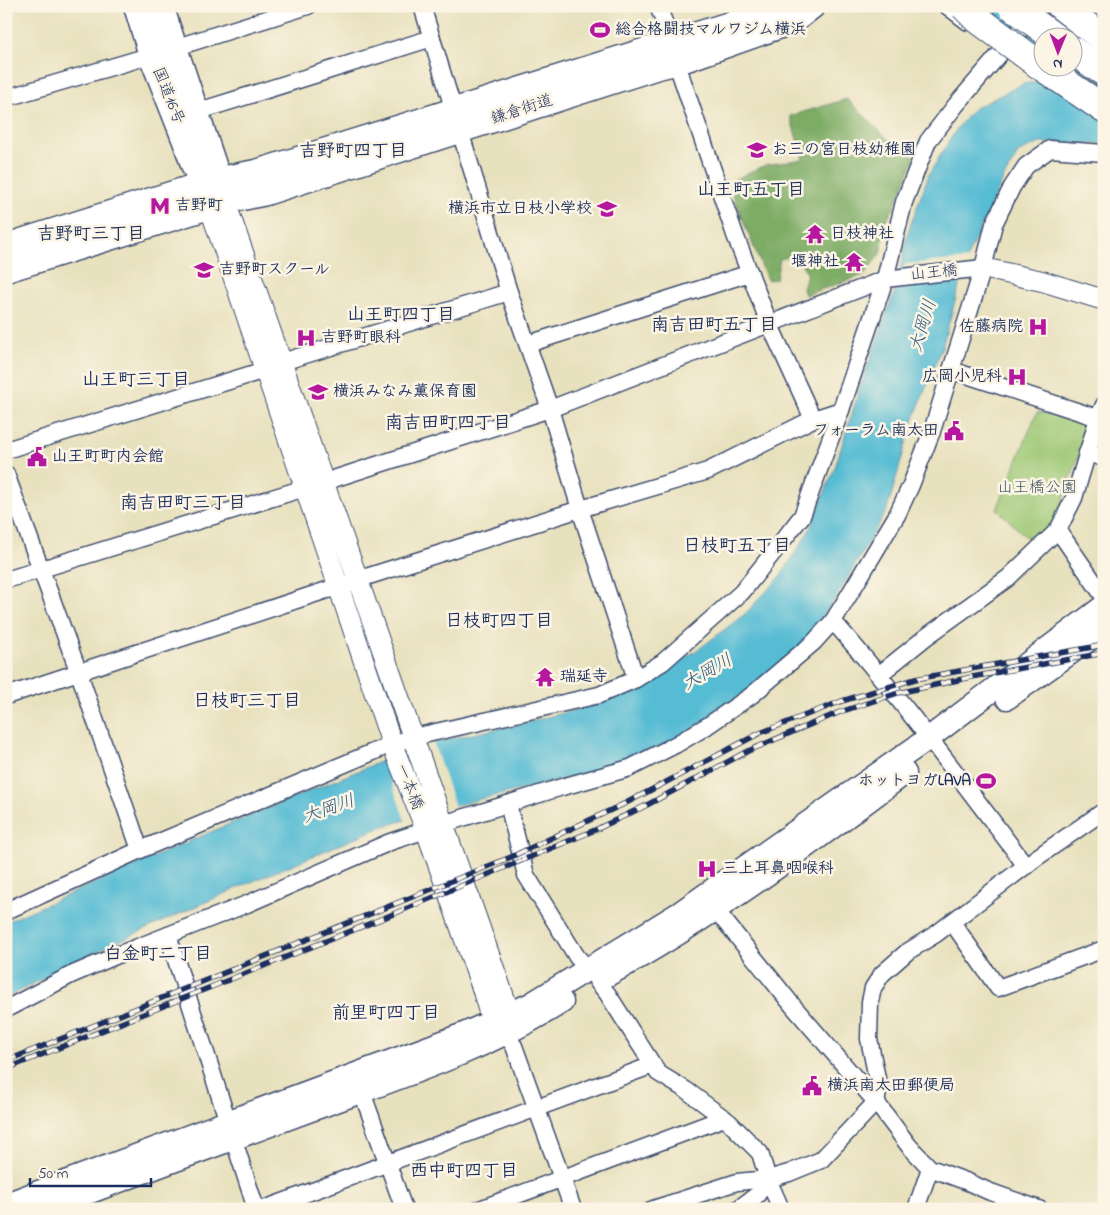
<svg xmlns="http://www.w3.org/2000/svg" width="1110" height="1215" font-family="'Indie Flower','Klee One',sans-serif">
  <rect width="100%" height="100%" fill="#fcf5e5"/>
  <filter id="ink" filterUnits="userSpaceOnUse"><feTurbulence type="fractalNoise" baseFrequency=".02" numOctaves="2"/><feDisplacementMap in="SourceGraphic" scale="10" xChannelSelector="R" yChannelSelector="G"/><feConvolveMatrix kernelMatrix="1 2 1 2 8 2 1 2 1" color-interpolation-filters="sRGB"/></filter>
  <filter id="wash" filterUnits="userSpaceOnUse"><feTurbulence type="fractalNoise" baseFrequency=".0096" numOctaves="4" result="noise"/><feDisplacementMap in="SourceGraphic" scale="20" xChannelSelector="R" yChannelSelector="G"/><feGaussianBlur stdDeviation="1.12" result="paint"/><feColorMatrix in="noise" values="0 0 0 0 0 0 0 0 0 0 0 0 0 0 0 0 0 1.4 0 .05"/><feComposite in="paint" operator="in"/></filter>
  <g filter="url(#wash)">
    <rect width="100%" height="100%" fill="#e8e1be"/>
    <path fill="#9cc773" stroke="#5c7b68" d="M1037,412l67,17v21l-22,-5 -16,48 -14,32 -18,20 -37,-36z"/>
    <path fill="#7dac65" stroke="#4c6e62" d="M847,99l45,44 23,14 -21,51 -10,15 -2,28 -18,24 -59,20 -2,-6 4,-16 -11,-18 -16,4 -4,20 -9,1 -34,-85 2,-16 31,-14 37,-6 -13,-43z"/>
    <path fill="#56bcd4" stroke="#387699" d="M970,6h113l21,16v122l-64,-1 -21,9 -15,25 -36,78 -26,92 -31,79 -24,84 -52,89 -31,43 -48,43 -70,49 -50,26 -78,21 -86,20 -91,26 -144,61 -153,69 -78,41v-76l209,-92 167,-69 53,-19 90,-19 61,-16 55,-22 58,-36 46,-35 36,-38 29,-47 25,-62 26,-82 36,-100 11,-53 21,-58 27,-44 17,-21 50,-25 40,-7 -13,-9h22v-30h-30v24z"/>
    <g fill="#e8e1be">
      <path d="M969,259l-3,12 -65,12 4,-19z"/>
      <path d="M433,742l22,65 -49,16 -23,-64z"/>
    </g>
  </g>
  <g filter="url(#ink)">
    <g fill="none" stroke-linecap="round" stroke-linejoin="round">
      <defs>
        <g id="minor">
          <path d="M422,6l87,286 41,117 30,100 56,170"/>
          <path d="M658,6l14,37 8,30 55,162 34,88 44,96"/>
          <path d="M947,6l21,16"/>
          <path d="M174,48l134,-42"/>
          <path d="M6,98l146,-43"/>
          <path d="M196,112l236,-74"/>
          <path d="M528,344l222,-71"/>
          <path d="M282,362l227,-70"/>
          <path d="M951,370l147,48"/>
          <path d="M6,450l259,-80"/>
          <path d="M1087,453l17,5"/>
          <path d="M6,474l73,199 61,177"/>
          <path d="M1058,530l46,67"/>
          <path d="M6,580l289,-89 9,-5 20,-4 226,-73 335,-130 98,-11"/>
          <path d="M833,621c69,79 130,161 193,245"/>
          <path d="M880,674l46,-37 82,-59 50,-48 16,-32 24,-80 6,-13"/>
          <path d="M6,696l321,-106 12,-2 30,-12 211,-67 128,-38 105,-52 28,-9"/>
          <path d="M508,804l18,71 51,82 12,13"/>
          <path d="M443,824l119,-37 68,-19 45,-23 32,-19 45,-31 62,-53 19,-21 13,-21 51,-85 14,-30 21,-54 51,-163 11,-44 18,-37 14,-21 24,-17 54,4"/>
          <path d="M715,909l78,97 83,96 33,44 21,22 38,14 20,9 51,18"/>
          <path d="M6,911l134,-61 252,-106 22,-7 185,-42 37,-16 27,-17 79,-70 60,-76 39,-106 44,-131 19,-77 24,-61 28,-36 85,-99"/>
          <path d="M952,922l46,66 106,-39"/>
          <path d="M168,935l88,274"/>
          <path d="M597,981l10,12 51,80 28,17 43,32 31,31 8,26 13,30"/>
          <path d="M6,1009l65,-34 49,-21 127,-50 143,-62 36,-12"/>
          <path d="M505,1033l9,13 59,163"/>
          <path d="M362,1092l42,117"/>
          <path d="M264,1209l389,-144"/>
          <path d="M480,1209l244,-91"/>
          <path d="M653,1209l84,-27 31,-3 21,-6 32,-13 55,-58 3,-14 -10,-49 1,-37 3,-14 9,-14 25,-22 29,-18 100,-76 68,-47"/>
          <path d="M738,1209l19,-14 11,-16"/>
          <path d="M916,1209l14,-41"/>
        </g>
        <g id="tertiary">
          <path d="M209,205l183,539 34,86 56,158 10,34 13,11 5,-19 -285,-813"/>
          <path d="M983,268l59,13 62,19"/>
        </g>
        <g id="secondary">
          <path d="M1007,698l97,-69"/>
          <path d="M602,978c107,-58 206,-132 303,-205"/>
          <path d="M6,1204l458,-170 67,-30 147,-90 251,-176 175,-132"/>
          <path d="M45,1209c91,-34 183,-69 274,-102 82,-30 169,-58 243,-105"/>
        </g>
        <g id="primary">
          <path d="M218,180l40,-8 515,-161 8,-5"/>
          <path d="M225,201l39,-8 392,-126 21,-5 116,-41 19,-15"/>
        </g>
        <g id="trunk">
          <path d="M137,6l15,49 34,86 9,26"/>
          <path d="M6,247l212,-67"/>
          <path d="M6,269l219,-68 -65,-195"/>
        </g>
        <g id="motorway">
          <path d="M1061,6l43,33"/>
          <path d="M1072,50l32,22"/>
          <path d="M1044,68l60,41"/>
        </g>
      </defs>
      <use href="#minor" stroke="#3a4a6c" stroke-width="19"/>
      <use href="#tertiary" stroke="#3a4a6c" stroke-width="22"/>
      <use href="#secondary" stroke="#3a4a6c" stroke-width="25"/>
      <use href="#primary" stroke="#3a4a6c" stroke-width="28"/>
      <use href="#trunk" stroke="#3a4a6c" stroke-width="29"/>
      <use href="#motorway" stroke="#3a4a6c" stroke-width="30"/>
      <use href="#minor" stroke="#fff" stroke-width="16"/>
      <use href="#tertiary" stroke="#fff" stroke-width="20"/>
      <use href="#secondary" stroke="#fff" stroke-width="22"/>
      <use href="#primary" stroke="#fff" stroke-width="25"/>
      <use href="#trunk" stroke="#fff" stroke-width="26"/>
      <use href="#motorway" stroke="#fff" stroke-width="28"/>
      <defs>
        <g id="rail">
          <path d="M6,1061l505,-204 117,-55 132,-69 82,-32 73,-22 189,-34"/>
          <path d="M6,1069l380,-152 209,-87 52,-25 101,-54 92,-39 58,-19 74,-16 132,-24"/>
        </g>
      </defs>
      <use href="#rail" stroke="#1b2f5e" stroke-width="5.5"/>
      <use href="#rail" stroke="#fcf5e5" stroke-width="4" stroke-dasharray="11" stroke-linecap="butt"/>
      <defs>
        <g id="motorway-bridge">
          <path d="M964,6l11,11 67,50"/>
          <path d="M1012,6l43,32"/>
        </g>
      </defs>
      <use href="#motorway-bridge" stroke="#3a4a6c" stroke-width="30" stroke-linecap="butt"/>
      <use href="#motorway-bridge" stroke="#fff" stroke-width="28"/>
    </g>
  </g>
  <defs>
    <symbol id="stadium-bare" viewBox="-9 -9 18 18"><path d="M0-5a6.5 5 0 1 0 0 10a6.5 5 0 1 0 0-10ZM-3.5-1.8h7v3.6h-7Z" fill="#b5179e" stroke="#fcf5e5" stroke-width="2.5" paint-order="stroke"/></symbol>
    <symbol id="school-bare" viewBox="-9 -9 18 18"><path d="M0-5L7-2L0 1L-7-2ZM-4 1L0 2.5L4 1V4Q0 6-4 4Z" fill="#b5179e" stroke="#fcf5e5" stroke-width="2.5" paint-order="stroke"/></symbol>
    <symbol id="metro-bare" viewBox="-9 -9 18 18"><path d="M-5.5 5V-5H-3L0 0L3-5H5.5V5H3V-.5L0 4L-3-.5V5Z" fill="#b5179e" stroke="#fcf5e5" stroke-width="2.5" paint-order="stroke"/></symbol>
    <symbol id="temple-bare" viewBox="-9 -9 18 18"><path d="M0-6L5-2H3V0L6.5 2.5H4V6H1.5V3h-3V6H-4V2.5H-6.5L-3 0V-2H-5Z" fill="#b5179e" stroke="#fcf5e5" stroke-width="2.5" paint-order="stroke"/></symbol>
    <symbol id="hospital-bare" viewBox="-9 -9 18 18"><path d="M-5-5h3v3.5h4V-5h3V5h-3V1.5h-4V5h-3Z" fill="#b5179e" stroke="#fcf5e5" stroke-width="2.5" paint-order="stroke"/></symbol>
    <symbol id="civic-bare" viewBox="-9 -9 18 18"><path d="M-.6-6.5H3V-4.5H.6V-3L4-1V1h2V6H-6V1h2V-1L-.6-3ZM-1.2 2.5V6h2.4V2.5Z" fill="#b5179e" stroke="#fcf5e5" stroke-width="2.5" paint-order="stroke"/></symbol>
  </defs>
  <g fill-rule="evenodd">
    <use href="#stadium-bare" x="586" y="16" width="28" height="28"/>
    <use href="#school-bare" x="743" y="136" width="28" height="28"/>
    <use href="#metro-bare" x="146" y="192" width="28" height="28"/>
    <use href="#school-bare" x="593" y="195" width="28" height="28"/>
    <use href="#temple-bare" x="801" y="220" width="28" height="28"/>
    <use href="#temple-bare" x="840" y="248" width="28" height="28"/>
    <use href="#school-bare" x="190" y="256" width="28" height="28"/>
    <use href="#hospital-bare" x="1024" y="313" width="28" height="28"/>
    <use href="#hospital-bare" x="292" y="324" width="28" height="28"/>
    <use href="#hospital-bare" x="1003" y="363" width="28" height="28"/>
    <use href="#school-bare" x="304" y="378" width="28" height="28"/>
    <use href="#civic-bare" x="940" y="417" width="28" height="28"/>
    <use href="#civic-bare" x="23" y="443" width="28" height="28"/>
    <use href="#temple-bare" x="531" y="663" width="28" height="28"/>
    <use href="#stadium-bare" x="972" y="767" width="28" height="28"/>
    <use href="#hospital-bare" x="693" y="855" width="28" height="28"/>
    <use href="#civic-bare" x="798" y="1072" width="28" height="28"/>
  </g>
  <g text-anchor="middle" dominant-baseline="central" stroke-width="5" stroke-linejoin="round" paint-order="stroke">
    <g font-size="16" font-weight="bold" fill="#1b2f5e" stroke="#fcf5e5" text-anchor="start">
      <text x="615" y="30">総合格闘技マルワジム横浜</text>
      <text x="772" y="150">お三の宮日枝幼稚園</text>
      <text x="175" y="206">吉野町</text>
      <text x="592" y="209" text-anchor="end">横浜市立日枝小学校</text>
      <text x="830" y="234">日枝神社</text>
      <text x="839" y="262" text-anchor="end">堰神社</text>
      <text x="219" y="270">吉野町スクール</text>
      <text x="1023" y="327" text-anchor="end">佐藤病院</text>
      <text x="321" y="338">吉野町眼科</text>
      <text x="1002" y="377" text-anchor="end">広岡小児科</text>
      <text x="333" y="392">横浜みなみ薫保育園</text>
      <text x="939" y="431" text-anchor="end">フォーラム南太田</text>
      <text x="52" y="457">山王町町内会館</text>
      <text x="560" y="677">瑞延寺</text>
      <text x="971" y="781" text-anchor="end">ホットヨガLAVA</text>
      <text x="722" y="869">三上耳鼻咽喉科</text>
      <text x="827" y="1086">横浜南太田郵便局</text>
    </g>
    <g font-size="16" fill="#1b2f5e" stroke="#fcf5e5">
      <text transform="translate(168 96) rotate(68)">国道16号</text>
      <text transform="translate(522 110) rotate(-18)">鎌倉街道</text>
      <text transform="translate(934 273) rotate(-6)">山王橋</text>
      <text transform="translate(409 787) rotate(68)">一本橋</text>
    </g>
    <g font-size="16" fill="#3b5563" stroke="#fcf5e5">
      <text x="1037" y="488">山王橋公園</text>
    </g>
    <g font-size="18" font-weight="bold" fill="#1b2f5e" stroke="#fcf5e5">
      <text x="353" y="152">吉野町四丁目</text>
      <text x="751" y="191">山王町五丁目</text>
      <text x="91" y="235">吉野町三丁目</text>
      <text x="401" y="316">山王町四丁目</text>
      <text x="714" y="326">南吉田町五丁目</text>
      <text x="136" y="381">山王町三丁目</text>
      <text x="448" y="424">南吉田町四丁目</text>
      <text x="183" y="504">南吉田町三丁目</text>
      <text x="737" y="547">日枝町五丁目</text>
      <text x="499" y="622">日枝町四丁目</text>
      <text x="247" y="702">日枝町三丁目</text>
      <text x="158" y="955">白金町二丁目</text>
      <text x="386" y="1014">前里町四丁目</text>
      <text x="464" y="1172">西中町四丁目</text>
    </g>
    <g font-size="18" font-style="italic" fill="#2d5981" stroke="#fcf5e5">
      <text transform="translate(924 326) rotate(-73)">大岡川</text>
      <text transform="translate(708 673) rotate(-30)">大岡川</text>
      <text transform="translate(329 810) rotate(-19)">大岡川</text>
    </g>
  </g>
  <rect width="1110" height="1215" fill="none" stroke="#fcf5e5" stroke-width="25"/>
  <g transform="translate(1058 52) rotate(181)"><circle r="24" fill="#fcf5e5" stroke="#a2a6af"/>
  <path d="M0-4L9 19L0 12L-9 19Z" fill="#b5179e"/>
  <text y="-8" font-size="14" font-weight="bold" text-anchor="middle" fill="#1b2f5e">N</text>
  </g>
  <path d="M30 1178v8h121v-8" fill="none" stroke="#1b2f5e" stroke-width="2.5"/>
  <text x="38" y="1178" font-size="15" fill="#1b2f5e" stroke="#fcf5e5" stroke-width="4" paint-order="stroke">50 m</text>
</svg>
